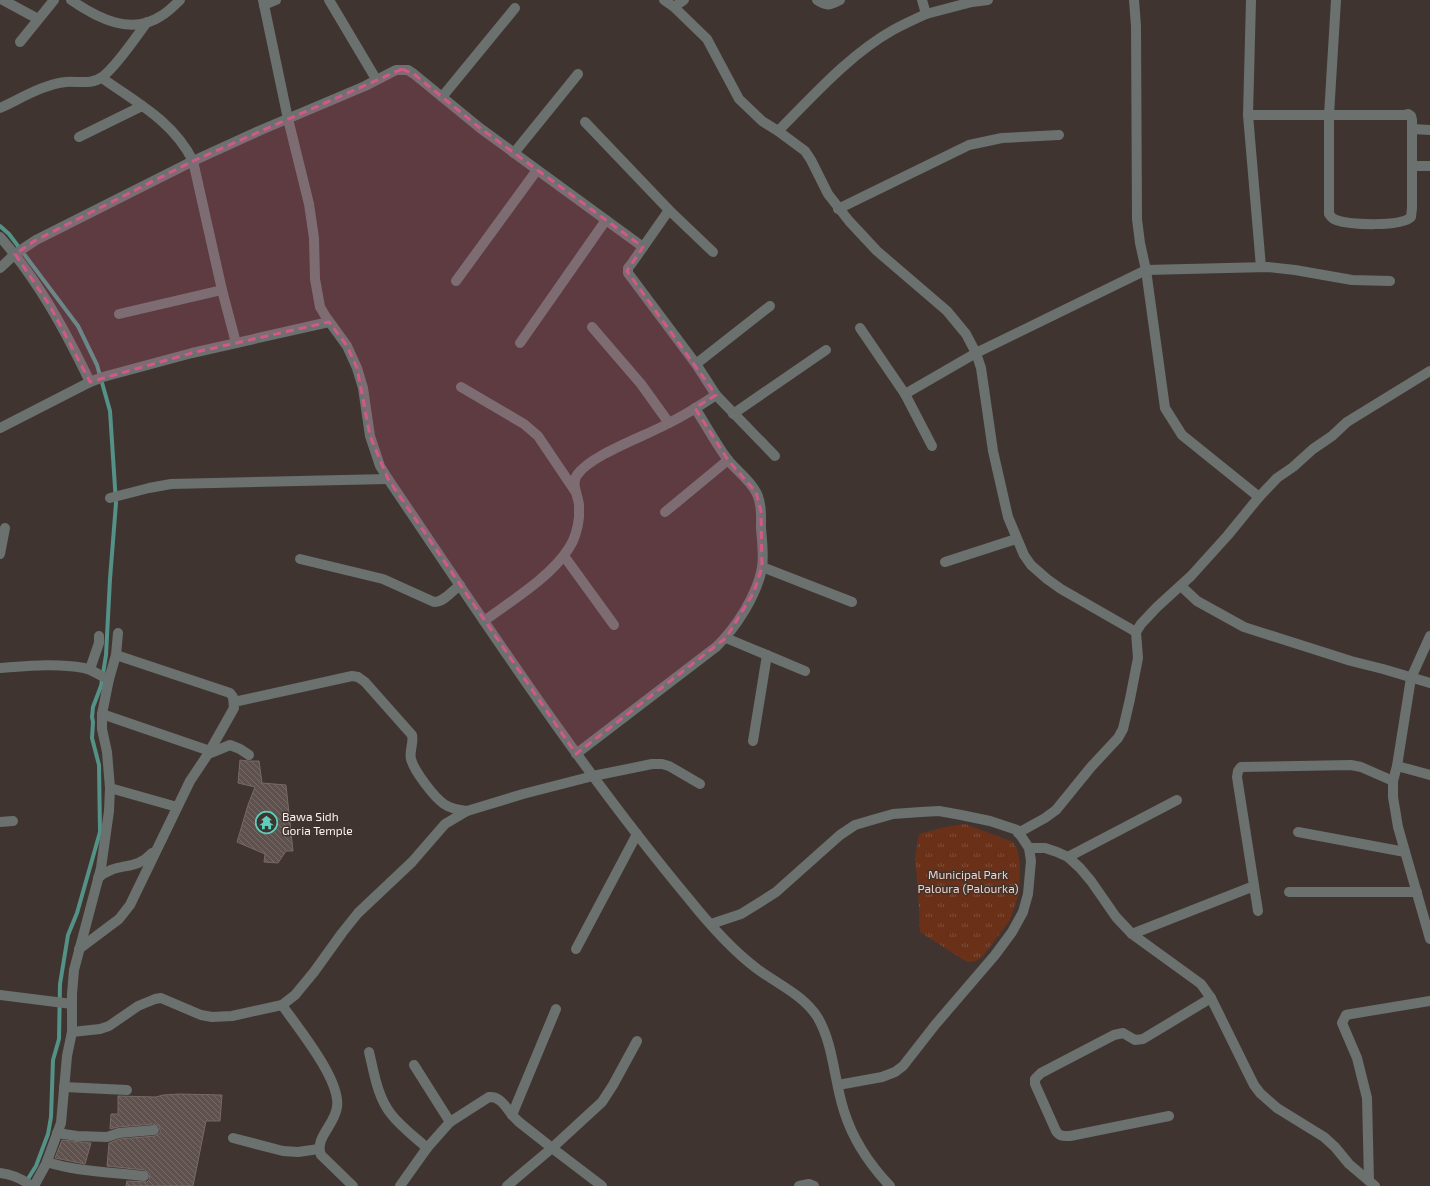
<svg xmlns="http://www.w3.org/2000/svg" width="1430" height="1186" font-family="'Exo 2',sans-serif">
  <defs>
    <pattern id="grass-tufts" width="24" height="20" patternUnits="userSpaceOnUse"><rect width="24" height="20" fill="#6a3118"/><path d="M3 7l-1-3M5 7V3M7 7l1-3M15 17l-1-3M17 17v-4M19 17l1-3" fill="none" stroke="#804f3a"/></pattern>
    <pattern id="building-back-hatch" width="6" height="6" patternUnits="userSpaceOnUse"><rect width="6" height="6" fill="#5f524e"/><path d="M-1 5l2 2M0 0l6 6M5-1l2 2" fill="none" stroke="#776b68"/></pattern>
  </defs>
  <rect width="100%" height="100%" fill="#403430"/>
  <path fill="url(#grass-tufts)" d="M965,824l48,18 5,9 2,16 -1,27 -9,26 -27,36 -7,5 -9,1 -47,-30 -2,-43 -3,-30 4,-25 26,-7z"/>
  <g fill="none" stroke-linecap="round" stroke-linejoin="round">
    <path stroke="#549187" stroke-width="4" d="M0,226l9,8 69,92 19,39 13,46 6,92 -6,76 -4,76 -5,31 -8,21 -1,10 1,5 -1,16 7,27 1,67 -23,81 -9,22 -8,49 -1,55 -6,21 -2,57 -3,17 -12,32 -10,16"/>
  </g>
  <g fill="url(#building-back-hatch)" stroke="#776964">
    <path d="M240,760l8,1h11l3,22 24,2 7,66h-7l-8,12 -14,-1 1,-8 -28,-12 11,-37 7,-18 -17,-4z"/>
    <path d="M179,1094l43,1 -2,26h-14l-13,65h-67l1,-5 20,1 2,-2 1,-6 -5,-4 -38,-4 2,-23 11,-4 35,-3 5,-3v-3l-1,-4 -6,-2 -35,3 -8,2 1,-15h7v-18l38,1 7,-2z"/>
    <path d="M62,1140l29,3 -6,21 -30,-6z"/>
  </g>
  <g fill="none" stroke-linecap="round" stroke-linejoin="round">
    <g stroke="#6a716f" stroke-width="10">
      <path d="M3,0l35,19"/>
      <path d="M71,0c26,18 60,36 90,16 7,-4 13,-10 19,-16"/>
      <path d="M263,0l25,119 21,85 5,34 1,41 5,28 6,10 21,29 10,22 6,20 7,48 10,30 8,13c97,143 190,287 301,420 20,25 42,50 67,69 21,16 48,27 62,50 16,28 16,63 26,93 9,29 26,54 46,75"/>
      <path d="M329,0l47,79"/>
      <path d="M664,0l10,7 33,32 32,60 23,22 16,10 27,20 6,9 17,34 21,27 28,30 70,60 19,23 10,19 5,15 12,83 15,66 16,38 7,10 16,14 14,10 75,43"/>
      <path d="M817,0c10,7 13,5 23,0"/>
      <path d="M922,0l4,14 46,-12 16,-2"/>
      <path d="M1134,0l2,26 1,193 3,24 6,27 19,138 17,27 77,62"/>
      <path d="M1251,0l-3,115 13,152"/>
      <path d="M264,5l12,-5"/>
      <path d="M674,7l10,-7"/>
      <path d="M20,42l34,-42"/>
      <path d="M102,78c35,25 71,43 91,83l29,129 14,53"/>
      <path d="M442,97l73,-89"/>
      <path d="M0,108c20,-9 44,-24 66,-26 12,-1 26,3 36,-5 14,-10 34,-40 45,-55"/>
      <path d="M1248,115h157l3,-1 3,2 1,4v88l-1,9c-10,10 -61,8 -75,3 -3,-1 -5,-3 -7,-6v-99l7,-115"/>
      <path d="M585,122l84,88 44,42"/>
      <path d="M1412,129l18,1"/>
      <path d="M778,131c36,-36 71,-76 115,-101 11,-6 22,-11 33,-16"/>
      <path d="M79,137l63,-31"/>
      <path d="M514,153l64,-79"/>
      <path d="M1412,166h18"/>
      <path d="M838,209l131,-64 33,-7 57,-3"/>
      <path d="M669,210l-37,53 -4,5v5l68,91 20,31 59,61"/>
      <path d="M0,237c38,43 65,93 90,145"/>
      <path d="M0,268l15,-14 21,-14 157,-79 68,-31 104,-44 31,-16h12l6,4 66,54 163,119"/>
      <path d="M456,281l81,-111"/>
      <path d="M119,314l103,-24"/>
      <path d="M592,327l49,57 28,39"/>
      <path d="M860,328l45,66 27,52"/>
      <path d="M520,343l86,-123"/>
      <path d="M696,364l74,-58"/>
      <path d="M461,387l63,37 14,12 37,55"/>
      <path d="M905,394l71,-41 170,-83 122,-3 27,3 57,10 38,1"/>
      <path d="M733,414l93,-64"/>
      <path d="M0,428l90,-46 13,-5 89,-24 137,-31"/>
      <path d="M110,498l39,-10 22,-4 217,-5"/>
      <path d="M665,512l63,-52"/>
      <path d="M0,554l5,-26"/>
      <path d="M564,556l50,69"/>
      <path d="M300,559l83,20 51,23c10,0 18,-11 26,-17"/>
      <path d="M945,562l71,-23"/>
      <path d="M762,567l90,35"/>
      <path d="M1181,586l16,15 47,26 107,34 32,8 47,14"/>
      <path d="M484,621c27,-20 67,-44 85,-73 6,-9 9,-21 10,-31 0,-4 0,-9 0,-12 -1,-10 -8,-21 -2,-30 15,-21 69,-39 92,-52 16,-8 32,-18 47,-28"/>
      <path d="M1430,636l-19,42 -14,88 -4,15v16l5,30 32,112"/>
      <path d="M726,638l79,33"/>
      <path d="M116,655l114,38 3,4 1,11 -26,46"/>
      <path d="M0,668c28,-2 56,-5 84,0 10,2 17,9 25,11"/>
      <path d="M90,669l9,-26v-7"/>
      <path d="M234,702l118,-26 6,1 7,5 47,53c2,8 -3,16 -1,24 3,12 23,38 33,45 7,5 15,6 23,7"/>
      <path d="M102,714l108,37"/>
      <path d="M753,741l14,-86"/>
      <path d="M576,754l140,-107c20,-19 41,-52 46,-79 2,-13 0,-27 -1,-40 0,-11 1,-25 -5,-36 -6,-12 -19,-21 -28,-32 -12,-16 -22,-35 -33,-52"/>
      <path d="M1397,766l33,9"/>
      <path d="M110,788l67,19"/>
      <path d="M0,822l13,-1"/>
      <path d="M1298,832l107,20"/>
      <path d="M1018,833l27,-15 11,-8 35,-43 27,-29 5,-9 7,-30 8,-41 -2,-26 5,-8 16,-17 34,-31 37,-41 31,-38 18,-19 16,-11 20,-18 19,-13 15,-14 83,-51"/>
      <path d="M1029,848h16l12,4 11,5 12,11 11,13 25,36 16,17 69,50 10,14 36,73 7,14 6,8 17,15 47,29 11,10 14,17 26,22"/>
      <path d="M1068,857l109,-57"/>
      <path d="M98,878c19,-17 37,-6 54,-25"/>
      <path d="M1289,892h128"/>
      <path d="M1258,911l-21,-134 1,-6 3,-4 110,-2 10,2 32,14"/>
      <path d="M711,924l30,-10 21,-13 14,-9 64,-57 15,-10 17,-5 21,-6 28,-2 18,-1 22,4 29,6 27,9 12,18 2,13 -3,33 -5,18 -11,20 -17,23 -60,70 -32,41 -8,6 -13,5 -44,8"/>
      <path d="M1132,934l122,-48"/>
      <path d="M79,949l40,-30 11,-14 60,-124 18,-27 22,-9 10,4 9,6"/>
      <path d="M576,949l61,-115"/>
      <path d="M0,995l72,9"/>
      <path d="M282,1005c16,23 59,75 55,102 -2,18 -23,31 -16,48l32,31"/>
      <path d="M556,1009l-44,106 7,7 33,26 50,-46 11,-17 24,-44"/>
      <path d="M72,1032l28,-3 9,-3 29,-20 17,-7 6,-1 40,17 11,2 20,-1 50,-11 13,-10 19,-23 28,-39 16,-20 54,-51 33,-38 22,-13 56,-17 70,-18 59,-12h10l7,2 31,18"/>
      <path d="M369,1052c5,20 8,44 22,62 10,13 24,23 36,34"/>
      <path d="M64,1087l63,3"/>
      <path d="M1169,1116l-99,20c-6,0 -10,1 -14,-5l-21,-47v-5l6,-6 73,-38 9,-2 12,7 8,-1 68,-41"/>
      <path d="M450,1122l39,-25c11,-1 17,10 23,18"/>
      <path d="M57,1133l20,3 30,1 12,-4 35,-3"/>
      <path d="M233,1138l50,13 15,1 21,-3"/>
      <path d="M47,1162c31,10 65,10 97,14"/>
      <path d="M0,1173c12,1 22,6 32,13"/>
      <path d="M1369,1181l-2,-83 -10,-40 -15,-35 4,-8 5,-1 79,-13"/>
      <path d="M34,1186l12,-22 15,-41 6,-67 5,-24v-38l2,-24 27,-102 8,-57 1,-23 -3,-36 -5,-23v-15l7,-35 7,-24 2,-22"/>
      <path d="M400,1186l27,-38 23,-26 -36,-57"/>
      <path d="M507,1186l45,-38 50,38"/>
      <path d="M799,1186l10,-2 5,2"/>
    </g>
  </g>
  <path fill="#d25987" fill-opacity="0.2" stroke="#d25987" stroke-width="3" stroke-dasharray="8 5" stroke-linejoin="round" d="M402,69l12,5 66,54 163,119 -16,24 89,124 -21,13 33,52 28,32 5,19 1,56 -8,25 -28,46 -150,116 -188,-275 -18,-43 -13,-68 -10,-22 -18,-24 -137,31 -102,29 -40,-76 -35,-52 21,-14 157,-79z"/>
  <defs>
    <symbol id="temple-ring" viewBox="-11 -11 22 22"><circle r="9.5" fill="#403430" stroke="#5cceba" stroke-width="1.5"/><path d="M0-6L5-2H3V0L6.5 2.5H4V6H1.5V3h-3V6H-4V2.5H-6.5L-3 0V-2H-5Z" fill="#5cceba"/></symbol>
  </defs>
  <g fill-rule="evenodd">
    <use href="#temple-ring" x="254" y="810" width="25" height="25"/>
  </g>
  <g text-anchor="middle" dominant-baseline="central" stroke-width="3" stroke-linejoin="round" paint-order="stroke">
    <g font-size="12" fill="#f9f2ef" stroke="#403430" text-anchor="start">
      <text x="282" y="816">Bawa Sidh<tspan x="282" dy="14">Goria Temple</tspan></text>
    </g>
    <g font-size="12" fill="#f9d0bf" stroke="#403430">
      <text x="968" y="874">Municipal Park<tspan x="968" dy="14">Paloura (Palourka)</tspan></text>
    </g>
  </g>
</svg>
